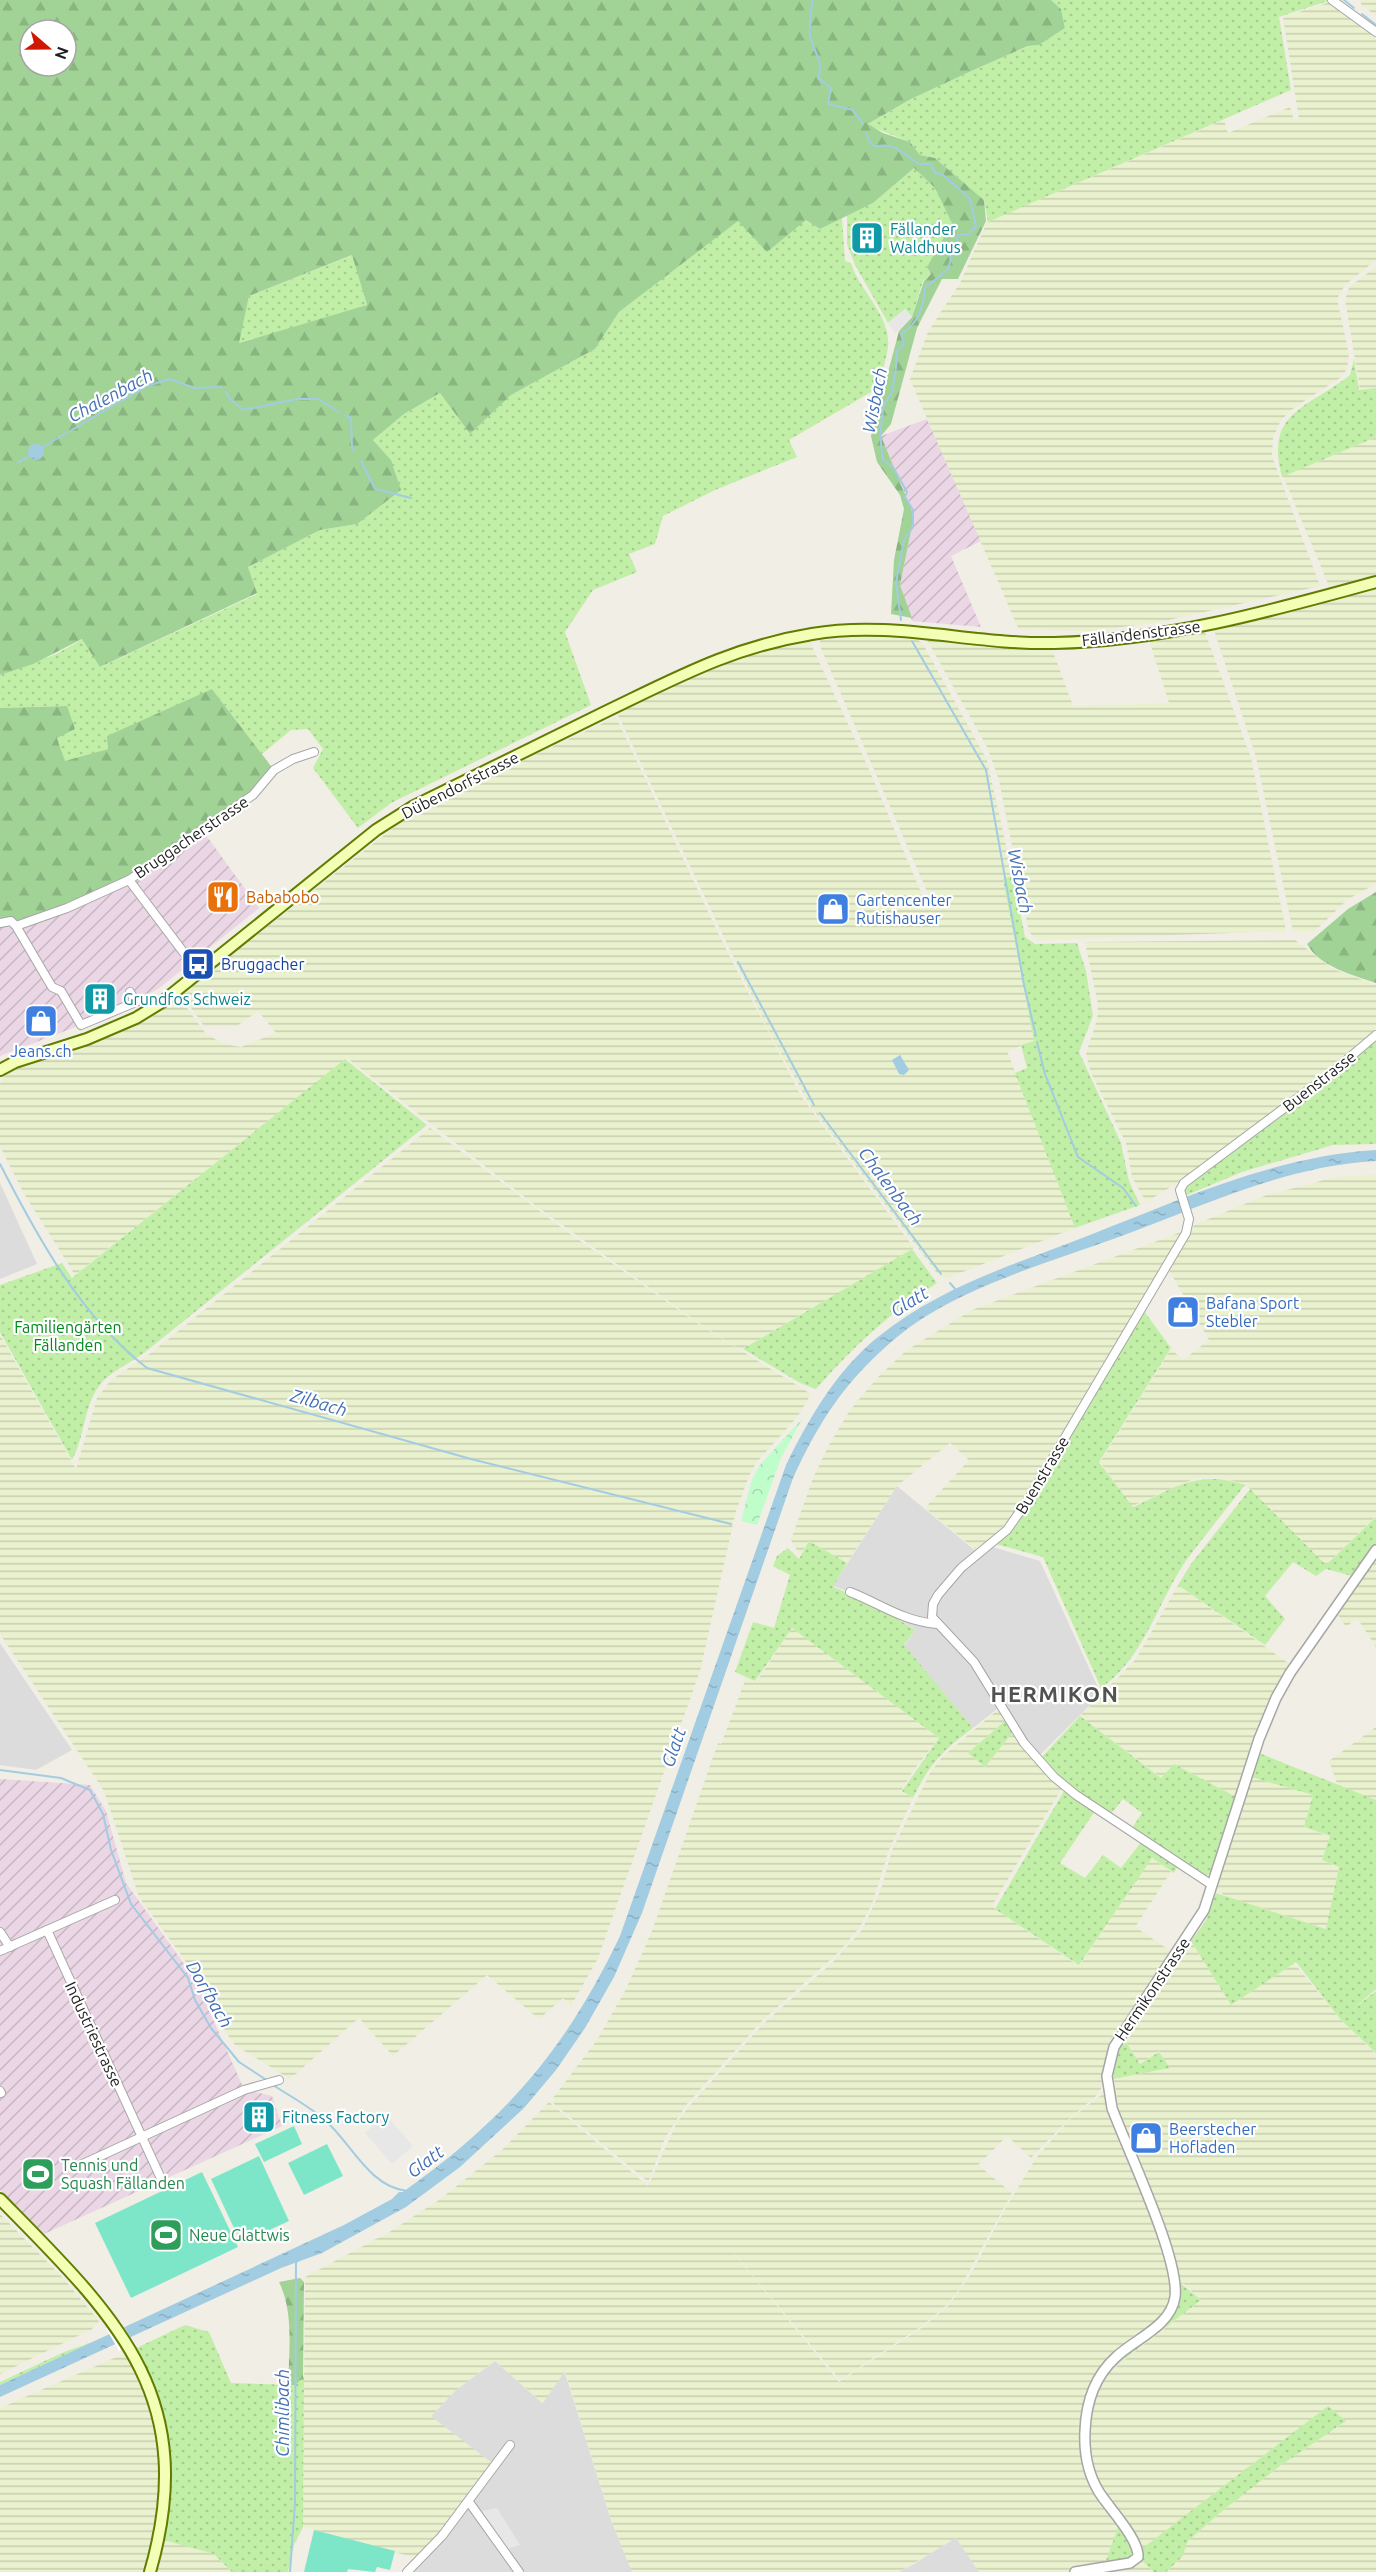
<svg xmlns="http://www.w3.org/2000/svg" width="1376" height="2572" font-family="Ubuntu,sans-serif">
  <defs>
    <pattern id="industrial-furrows" width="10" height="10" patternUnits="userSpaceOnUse" patternTransform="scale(1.5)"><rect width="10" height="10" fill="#ead6e4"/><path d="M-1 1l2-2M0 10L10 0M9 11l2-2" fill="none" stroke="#c8b7c3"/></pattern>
    <pattern id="farmland-rules" width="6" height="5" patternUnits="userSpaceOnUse" patternTransform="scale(1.5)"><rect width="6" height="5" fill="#eaf1cf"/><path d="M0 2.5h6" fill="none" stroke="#c8ceb1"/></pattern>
    <pattern id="grass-dots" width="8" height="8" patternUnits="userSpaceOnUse" patternTransform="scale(1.5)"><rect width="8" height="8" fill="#c2efa7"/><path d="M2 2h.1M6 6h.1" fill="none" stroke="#a6cc8f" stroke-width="1.8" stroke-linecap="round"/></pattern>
    <pattern id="forest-firs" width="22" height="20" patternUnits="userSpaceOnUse" patternTransform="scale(1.5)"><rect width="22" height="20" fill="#a1d396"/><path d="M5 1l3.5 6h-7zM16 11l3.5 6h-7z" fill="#8ab581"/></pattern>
    <pattern id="park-crowns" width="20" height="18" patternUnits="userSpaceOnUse" patternTransform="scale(1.5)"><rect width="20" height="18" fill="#bffecb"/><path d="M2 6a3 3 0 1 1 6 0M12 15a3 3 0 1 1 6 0" fill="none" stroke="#a4d9ae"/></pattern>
    <pattern id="water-ripples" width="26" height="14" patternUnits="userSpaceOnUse" patternTransform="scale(1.5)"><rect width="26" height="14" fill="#a2cce2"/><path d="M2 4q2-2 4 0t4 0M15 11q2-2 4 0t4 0" fill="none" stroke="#8bafc1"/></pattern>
  </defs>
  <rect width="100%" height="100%" fill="#f1eee5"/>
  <g fill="#dddcdc">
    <path d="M0,1183l37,81 -37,15z"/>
    <path d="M897,1486l81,67 11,-7 51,15 61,133 -65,65 -34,-54 -29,23 -69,-82 11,-16 -41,-29 -41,-15z"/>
    <path d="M0,1643l72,107 -36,20 -36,-5z"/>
    <path d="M495,2361l47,42 22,-33 47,150 21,52h-225l35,-36 -11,-120 25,-26z"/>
    <path d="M956,2537l23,35h-80l15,-8z"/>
  </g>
  <g fill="url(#industrial-furrows)">
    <path d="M927,419l54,122 -30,15 30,71 -69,-6 -12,-36 14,-69 -33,-80z"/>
    <path d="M203,831l56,77 -101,81 -59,29 -99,38v-133z"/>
    <path d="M0,1779l90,6 16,26 20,72 69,96 49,110 28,7 10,30 -238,108 -44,-44z"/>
  </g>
  <g fill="url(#farmland-rules)" fill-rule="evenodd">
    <path d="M1361,0h15v16l-15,-12z"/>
    <path d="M1333,1l43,31v228l-31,25 -8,14 12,55 -2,15 -7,9 -45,29 -14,13 -8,18 -1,18 48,130 -160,36 -68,9 -73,-1 -109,-251 18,-47 32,-49 27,-61 237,-102 4,13 62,-26 4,13 5,-1 -16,-102z"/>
    <path d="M1376,267v121l-16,1 -15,-89 4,-13z"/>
    <path d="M1376,437v447l-28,15 -33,32h-22l-37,-174 -42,-127 120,-32 -51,-122z"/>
    <path d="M1205,632l46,126 35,173 -249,9 -8,-8 -30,-152 -12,-33 -60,-107 96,9h29l21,57 96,-3 -20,-63z"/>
    <path d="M873,636l45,4 5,4 64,116 26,116 -10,3 31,162 -27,10 68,177 -128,50 -8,-2 -128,-169 -40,-71 -154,-323 79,-41 56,-20 57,-12 59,127 55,130 6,-1 -109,-250v-6z"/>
    <path d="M616,717l106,224 79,155 113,152 -173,102 -41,-26 -164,-118 -189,-148 -272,217 -52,-83 -23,-46v-62l4,-8 16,-9 101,-37 58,-33 27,37 18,10 17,3 35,-14 -18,-22 -21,15h-33l-23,-32 234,-183z"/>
    <path d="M1295,940l38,29 43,16v44l-55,46 -142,107 -33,20 -14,-25 -6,-34 -35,-70 -5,-20 11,-33 1,-16 -13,-62z"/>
    <path d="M430,1128l132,100 138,97 111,69 -13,22 -42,47 -7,13 -13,35 -36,160 -102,287 -27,48 -8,-8 -24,21 -52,-44 -94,81 -34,-38 -69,61 -55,-34 -25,-35 -13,-33 -58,-80 -35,-106 -104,-157v-299l76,134 21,-71 14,-18 40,-27z"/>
    <path d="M1376,1175v341l-50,49 -81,-81 -24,-6h-25l-64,28 -32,-44 71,-113 12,11 26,-20 -40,-70 25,-45 70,-29 71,-19z"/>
    <path d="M1181,1232l-166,281 -19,21 -21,15 -50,-41 44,-48 -19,-17 -53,43 -50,77 -38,-22 -9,14 -9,-15 22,-62 16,-33 21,-35 29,-34 28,-26 65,-40z"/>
    <path d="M1376,1557v90l-19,-29 -11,9 -10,-15z"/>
    <path d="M1178,1585l113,80 -54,133 -63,-34 -12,14 -82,-62 56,-57z"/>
    <path d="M792,1628l147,110 -26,33 -12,20 12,7 -24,52 -17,54 -12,23 -20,24 -78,70 -75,83 -22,34 -16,42h-3l-92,-76 -1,-6 44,-58 29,-51 26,-58 66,-188 3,1 25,-66 10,4z"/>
    <path d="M1000,1708l6,12 -38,33 17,14 28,-35 19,27 30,29 -69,116 2,5 84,57 73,-108 19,14 -36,55 37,25 -50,74 -17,57 -10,14 -26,22 -38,39 -24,-22 -29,29 34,28 -52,95 -12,16 -26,22 -82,54 -120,-144 119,146 84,-55 26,-22 22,-31 35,-67 30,-49 34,-39 38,-29 5,18 5,-2 -4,-27 55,-11 -10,-17 -19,13 -16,-25 67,-98 40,64 63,-42 47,57 35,34v518h-210l16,-15 6,-16 33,-29 59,-46 65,-44 -17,-16 -190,151 16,15h-175l-23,-34 -57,34h-267l-21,-52 -46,-149 -22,32 -48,-42 -39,29 -25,26 65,50 -76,93 -117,-32 2,-250 86,-46 48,-31 63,-50 47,-48 99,84 29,-64 10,-13 76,-85 69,-61 30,-33 19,-41 11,-39 38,-77 13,-17zM1183,2283l18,17 -101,79 73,-73z"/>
    <path d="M1376,1727v73l-38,-14 -9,-25z"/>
    <path d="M1251,1777l62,18 -9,32 26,10 -8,23 17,7 -13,62 -101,-33 -10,-9z"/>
    <path d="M0,2214l63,64 36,43 -7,8 -92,45z"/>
    <path d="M130,2351l31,72 -1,115 54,16 18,18h-232v-164z"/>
  </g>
  <g fill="url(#grass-dots)">
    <path d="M1051,0h276l1,1 -49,16 12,73 -303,132 -4,-22 -49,-42 -15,-3 -10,-13 -43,-17 44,-26 67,-31 51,-22 10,-1 26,-17 -4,-19z"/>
    <path d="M914,168l21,20 18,35 -26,44 4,7 -8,7 -11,36 -7,-8 -17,14 -33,-58 -8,-21v-29l26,-12z"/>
    <path d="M842,218l3,43 6,2c9,29 40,52 37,84 -2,14 -7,28 -10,41l-89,52 8,17 -82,33 -52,26 -8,28 -26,10 8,18 -44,18 -28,42 26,73 -200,98 -33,25 -45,-60 10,-19 -15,-20 -17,1 -29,24 -50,-65 -104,60 -43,13 -8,-25 10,-31 -67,2v-33l56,-21 27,-15 18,28 156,-73 -9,-27 72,-37 37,-6 34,-64 -18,-20 31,-26 36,-21 30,41 41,-39 84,-46 24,-37 119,-92h68l14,9z"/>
    <path d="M353,255l14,51 -129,37 11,-47z"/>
    <path d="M1354,359l5,31 17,-2v49l-94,40c-18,-66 27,-69 68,-102z"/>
    <path d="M1013,876l12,61 10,7 42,-1 9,28 7,45 -14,36 42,91 8,38 11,24 -65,23 -60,-155 12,-5 -6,-23 13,-4 -31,-162z"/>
    <path d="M1376,1041v103l-43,1 -91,27 -55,23 -4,-7z"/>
    <path d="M345,1059l82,66 -283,228c-12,9 -28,16 -39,26 -22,22 -19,56 -33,81l-72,-128v-47l62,-22 10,15z"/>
    <path d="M912,1249l25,34c-47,29 -85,65 -121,106l-16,-6 -57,-34z"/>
    <path d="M1144,1311l27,37 -72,114 34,45c42,-19 64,-38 112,-22 -20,26 -41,51 -60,77 -28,42 -41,96 -84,126l-58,-131 -47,-13 22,-22z"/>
    <path d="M1250,1489l76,76 50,-48v28l-24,31 -26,-7 -10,7 -23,-14 -28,34 20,23 -20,26 -87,-60 13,-21z"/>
    <path d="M809,1541l38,22 -14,24 40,16 42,27 -11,15 69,83c-30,22 -44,37 -60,70l-11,-7 37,-53 -147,-110 -37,53 -20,-9 18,-50 21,6 16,-53 -17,-9 4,-10 11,-8 11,11z"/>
    <path d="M1080,1716l81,62 13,-14 62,33 -25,77 -9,2 -70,-48 10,-15 -19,-14 -12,15 -52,-36 -19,-19z"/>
    <path d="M1006,1720l7,12 -28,35 -17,-14z"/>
    <path d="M1259,1753l117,47v189l-23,20 23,-18v62l-35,-33 -45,-58 -65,43 -40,-64 14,-19 11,-29 110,36 13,-62 -17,-7 8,-24 -26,-9 9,-32 -62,-18z"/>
    <path d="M1064,1791l31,20 -35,52 25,15 18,-23 18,13 21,-27 35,26 -3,6 -22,-15 -73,107 -84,-56z"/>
    <path d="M1124,2039l16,25 19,-12 11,16 -57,11 5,-27z"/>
    <path d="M1174,2278l27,22 -104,80 72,-66z"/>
    <path d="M185,2325l24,7 22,51 64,2 9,-9 -1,151 -9,18 -6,27h-56l-18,-18 -54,-15 6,-87 -36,-101z"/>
    <path d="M98,2340l-98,45v-3l64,-30z"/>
    <path d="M1328,2406l18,15 -66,45 -59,46 -33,29 -6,16 -16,15h-12l-15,-14 -35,8 16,-44 19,29z"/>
  </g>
  <g fill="url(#forest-firs)" fill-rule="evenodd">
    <path d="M0,0h1051l10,9 4,19 -26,17 -11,1 -50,22 -67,31 -43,25 15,9 27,9 10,13 15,3 49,42 2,21 -28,58h-16l-25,49 -26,96 -10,12 33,80 -14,69 12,33 -21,-4 3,-54 10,-51 -4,-14 -23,-33 -6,-26 28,-105 13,-14 12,-36 7,-7 -4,-7 25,-44 -17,-35 -21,-20 -41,35 -53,26 -14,-9 -39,32 -29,-31 -119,91 -24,37 -84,46 -41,39 -30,-41 -36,21 -31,26 18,20 10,30 -44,34 -37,6 -72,37 9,26 -157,74 -18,-28 -49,25 -33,11zM30,30h36v36h-36zM352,255l15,50 -128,38 10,-47z"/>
    <path d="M212,689l62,81 -21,25 -124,85 -113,46 -16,-3v-215l67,-2 8,23 -18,9 8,23 43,-12 -1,-13z"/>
    <path d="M1376,892v91c-23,-8 -56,-16 -69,-39l41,-35z"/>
    <path d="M300,2278l4,4 -1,96 -8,7h-7c1,-33 6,-73 -9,-103z"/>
  </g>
  <path fill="url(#park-crowns)" d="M802,1419l-21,39 -24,67 -16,-4 11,-42 7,-13z"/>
  <g fill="#7de6c9">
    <path d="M294,2126l8,18 -38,18 -9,-18z"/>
    <path d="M327,2144l16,32 -39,19 -16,-32z"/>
    <path d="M259,2156l30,65 -48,22 -30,-64z"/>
    <path d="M202,2172l36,75 -107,51 -36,-75z"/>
    <path d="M314,2530l81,21 -5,19 -13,-3 -2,5 -27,-3 -1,3h-43z"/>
  </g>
  <g fill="#e7e7e7">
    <path d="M905,309l7,8 -17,17 -7,-11z"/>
    <path d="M386,2115l27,31 -21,18 -27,-31z"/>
    <path d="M497,2508l23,37 -16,5 -27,-38z"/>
  </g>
  <g fill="url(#water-ripples)">
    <circle cx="36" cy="452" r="8"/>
    <path d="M900,1055l9,15 -5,5 -5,-1 -7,-14z"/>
    <path d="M1376,1150v11c-92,5 -175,46 -260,77 -74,27 -167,52 -226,105 -47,41 -71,79 -97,135l-151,435 -28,64 -29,51 -29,42 -32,38 -64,59 -54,40 -84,46 -41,15 -281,129v-12l344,-160 48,-26 7,-7h4c102,-72 163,-143 217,-256l166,-471c23,-47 51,-95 92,-128 65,-52 136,-72 212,-102 92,-36 186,-79 286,-85z"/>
  </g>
  <path fill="#fff" d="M121,2322l13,21 -15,8 -13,-23z"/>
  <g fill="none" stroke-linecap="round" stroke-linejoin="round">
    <g stroke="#a2cce2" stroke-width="2">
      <path d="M812,0c0,12 -5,29 -1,40 4,13 13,24 7,38l13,10 -3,16 25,6 10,14"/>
      <path d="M1344,0l10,8"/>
      <path d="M1362,14l14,11"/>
      <path d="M866,133l4,10 6,4c19,-6 28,8 43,17h12l4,9 8,2 27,24 6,27 -7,8 -11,1 -10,34 -23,19c-1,19 -7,36 -24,46l3,10 -8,7c2,9 -2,32 -4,41 -2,6 -9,11 -9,17 -2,18 -4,32 0,51l10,7 14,25 -2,5 8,13v17l-9,13 -8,43 5,37"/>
      <path d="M226,392l5,8 13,10 53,-11h21l21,13"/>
      <path d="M345,415l6,3 1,31 3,2"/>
      <path d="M41,448l106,-62 23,-7 24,9 27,-1"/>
      <path d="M361,461l14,28 36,9"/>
      <path d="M18,462l11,-5"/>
      <path d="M912,641l74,129 38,215 12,51"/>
      <path d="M738,962l76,143"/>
      <path d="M1037,1042l8,32 33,83 45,31 13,18"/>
      <path d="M820,1113l121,161"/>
      <path d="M0,1164c38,74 81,153 147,204l324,91 260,65"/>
      <path d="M950,1283l6,7"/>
      <path d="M0,1770l61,8 29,12 13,24 8,36 20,54 57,74 7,22 16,28 28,34 29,19"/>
      <path d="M273,2085c18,12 38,22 54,37 25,23 43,65 80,69"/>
      <path d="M290,2572l5,-69 1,-243"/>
    </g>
    <defs>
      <g id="minor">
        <path d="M1332,0l44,32"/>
        <path d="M129,880l55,73"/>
        <path d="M0,923l11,-2 5,5 51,-18 62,-28 124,-85 21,-25 19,-11 21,-7"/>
        <path d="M16,926l36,61 9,4 20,34 55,-23 -6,-10"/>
        <path d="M850,1592c31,12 52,29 87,32"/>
        <path d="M1212,1885l-136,-90 -22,-18 -30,-34 -50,-81 -42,-45 1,-13 5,-9 23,-27 46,-38 21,-30 158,-267 3,-14 -9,-29 4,-7 146,-109 46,-39"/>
        <path d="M47,1930l117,255"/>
        <path d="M0,1932l10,15"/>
        <path d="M0,1951l115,-51"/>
        <path d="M0,2091l1,2"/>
        <path d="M74,2168l170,-78 35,-10"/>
        <path d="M469,2502l50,70"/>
        <path d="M407,2572l35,-36 68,-91"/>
      </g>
      <path id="tertiary" d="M1075,2572l55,-9 8,-6c1,-18 -29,-49 -39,-65 -11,-18 -15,-40 -14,-61 1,-28 10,-55 31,-74 19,-18 55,-31 59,-60 5,-38 -48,-148 -63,-189l-5,-32 7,-29 90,-137 55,-171 17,-41 14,-25 86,-123"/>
      <g id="secondary">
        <path d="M0,1070l15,-8 72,-23 49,-21 26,-16 214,-172 38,-24c63,-31 127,-62 191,-94 71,-34 127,-65 207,-78 81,-14 161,11 242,9 110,-2 217,-32 322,-61"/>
        <path d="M0,2199c115,117 201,196 150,373"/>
      </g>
    </defs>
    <use href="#minor" stroke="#a6a6a6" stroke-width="10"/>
    <use href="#tertiary" stroke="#a6a6a6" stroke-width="12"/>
    <use href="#secondary" stroke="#617c00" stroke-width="14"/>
    <use href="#minor" stroke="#fff" stroke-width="8"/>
    <use href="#tertiary" stroke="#fff" stroke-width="9"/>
    <use href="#secondary" stroke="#f2ffb5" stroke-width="10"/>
  </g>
  <defs>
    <symbol id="building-square" viewBox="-11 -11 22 22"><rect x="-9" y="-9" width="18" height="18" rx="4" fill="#0f9aa8" stroke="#fff"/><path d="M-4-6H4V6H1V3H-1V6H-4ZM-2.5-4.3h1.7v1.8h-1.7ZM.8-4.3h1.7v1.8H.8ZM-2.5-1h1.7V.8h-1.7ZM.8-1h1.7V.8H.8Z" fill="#fff"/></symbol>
    <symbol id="restaurant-square" viewBox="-11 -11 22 22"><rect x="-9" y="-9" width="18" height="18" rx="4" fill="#e8710a" stroke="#fff"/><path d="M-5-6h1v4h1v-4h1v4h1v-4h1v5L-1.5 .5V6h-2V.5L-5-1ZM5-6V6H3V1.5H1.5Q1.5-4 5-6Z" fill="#fff"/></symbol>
    <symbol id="shop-square" viewBox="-11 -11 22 22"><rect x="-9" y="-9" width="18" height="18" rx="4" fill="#3f7fe0" stroke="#fff"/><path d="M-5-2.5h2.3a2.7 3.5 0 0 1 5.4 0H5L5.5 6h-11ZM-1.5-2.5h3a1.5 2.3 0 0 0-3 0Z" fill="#fff"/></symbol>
    <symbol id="bus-square" viewBox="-11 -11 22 22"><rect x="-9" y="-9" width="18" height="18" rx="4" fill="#1a4fb4" stroke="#fff"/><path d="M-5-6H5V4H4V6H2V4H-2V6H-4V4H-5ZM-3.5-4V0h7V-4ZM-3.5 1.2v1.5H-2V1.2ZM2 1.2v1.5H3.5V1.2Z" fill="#fff"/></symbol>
    <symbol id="stadium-square" viewBox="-11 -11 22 22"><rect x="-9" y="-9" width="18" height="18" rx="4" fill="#2e9e5b" stroke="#fff"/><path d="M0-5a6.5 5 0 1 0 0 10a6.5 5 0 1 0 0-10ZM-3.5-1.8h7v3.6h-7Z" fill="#fff"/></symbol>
  </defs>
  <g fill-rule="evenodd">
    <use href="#building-square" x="848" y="219" width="38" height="38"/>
    <use href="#restaurant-square" x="204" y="878" width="38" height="38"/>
    <use href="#shop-square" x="814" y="890" width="38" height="38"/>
    <use href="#bus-square" x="179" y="945" width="38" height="38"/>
    <use href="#building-square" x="81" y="980" width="38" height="38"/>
    <use href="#shop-square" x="22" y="1002" width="38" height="38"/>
    <use href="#shop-square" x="1164" y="1293" width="38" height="38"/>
    <use href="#building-square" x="240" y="2098" width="38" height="38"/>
    <use href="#shop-square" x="1127" y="2119" width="38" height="38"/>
    <use href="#stadium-square" x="19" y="2155" width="38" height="38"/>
    <use href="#stadium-square" x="147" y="2216" width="38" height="38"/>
  </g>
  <g text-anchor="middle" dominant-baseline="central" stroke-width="4.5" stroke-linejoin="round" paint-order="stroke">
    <g font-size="16" fill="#0d838f" stroke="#fff" text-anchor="start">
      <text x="890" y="229">Fällander<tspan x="890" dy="18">Waldhuus</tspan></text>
      <text x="123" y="999">Grundfos Schweiz</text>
      <text x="282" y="2117">Fitness Factory</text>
    </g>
    <g font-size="16" fill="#1f1f1f" stroke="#fff">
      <text transform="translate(1141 633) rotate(-7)">Fällandenstrasse</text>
      <text transform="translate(460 785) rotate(-27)">Dübendorfstrasse</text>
      <text transform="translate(191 837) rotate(-34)">Bruggacherstrasse</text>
      <text transform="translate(1319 1081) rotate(-38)">Buenstrasse</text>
      <text transform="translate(1042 1475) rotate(-59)">Buenstrasse</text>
      <text transform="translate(1152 1989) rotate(-56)">Hermikonstrasse</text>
      <text transform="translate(94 2034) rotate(65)">Industriestrasse</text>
    </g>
    <g font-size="16" fill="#c56008" stroke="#fff" text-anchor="start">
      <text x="246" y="897">Bababobo</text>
    </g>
    <g font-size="16" fill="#366cbe" stroke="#fff" text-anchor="start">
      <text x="856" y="900">Gartencenter<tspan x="856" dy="18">Rutishauser</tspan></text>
      <text x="41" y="1051" text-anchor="middle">Jeans.ch</text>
      <text x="1206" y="1303">Bafana Sport<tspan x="1206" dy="18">Stebler</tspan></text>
      <text x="1169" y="2129">Beerstecher<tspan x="1169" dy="18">Hofladen</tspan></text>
    </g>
    <g font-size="16" fill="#164399" stroke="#fff" text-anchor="start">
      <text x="221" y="964">Bruggacher</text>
    </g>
    <g font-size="16" fill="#03881d" stroke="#fff">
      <text x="68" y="1327">Familiengärten<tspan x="68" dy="18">Fällanden</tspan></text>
    </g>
    <g font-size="16" fill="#27864d" stroke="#fff" text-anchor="start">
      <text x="61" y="2165">Tennis und<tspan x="61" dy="18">Squash Fällanden</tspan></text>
      <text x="189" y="2235">Neue Glattwis</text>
    </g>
    <g font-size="18" font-style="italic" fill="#4370b7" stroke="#fff">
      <text transform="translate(110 395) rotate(-28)">Chalenbach</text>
      <text transform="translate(874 400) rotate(-79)">Wisbach</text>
      <text transform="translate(1021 881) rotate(79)">Wisbach</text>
      <text transform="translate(891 1186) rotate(53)">Chalenbach</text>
      <text transform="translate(909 1301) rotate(-32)">Glatt</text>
      <text transform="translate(319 1402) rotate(16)">Zilbach</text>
      <text transform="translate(673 1747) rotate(-71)">Glatt</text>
      <text transform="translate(210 1994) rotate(60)">Dorfbach</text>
      <text transform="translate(425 2161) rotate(-37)">Glatt</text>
      <text transform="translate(282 2413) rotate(-90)">Chimlibach</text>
    </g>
    <g font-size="22" font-weight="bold" letter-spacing="1.5" fill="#525252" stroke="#fff">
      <text x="1055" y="1693">HERMIKON</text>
    </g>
  </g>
  <g transform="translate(48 48) rotate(110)"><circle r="28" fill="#ffffff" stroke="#a5a5a5" stroke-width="1.5"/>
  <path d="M0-4.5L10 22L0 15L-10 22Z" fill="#ce1800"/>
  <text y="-9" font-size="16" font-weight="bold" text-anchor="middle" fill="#1f1f1f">N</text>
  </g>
</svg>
